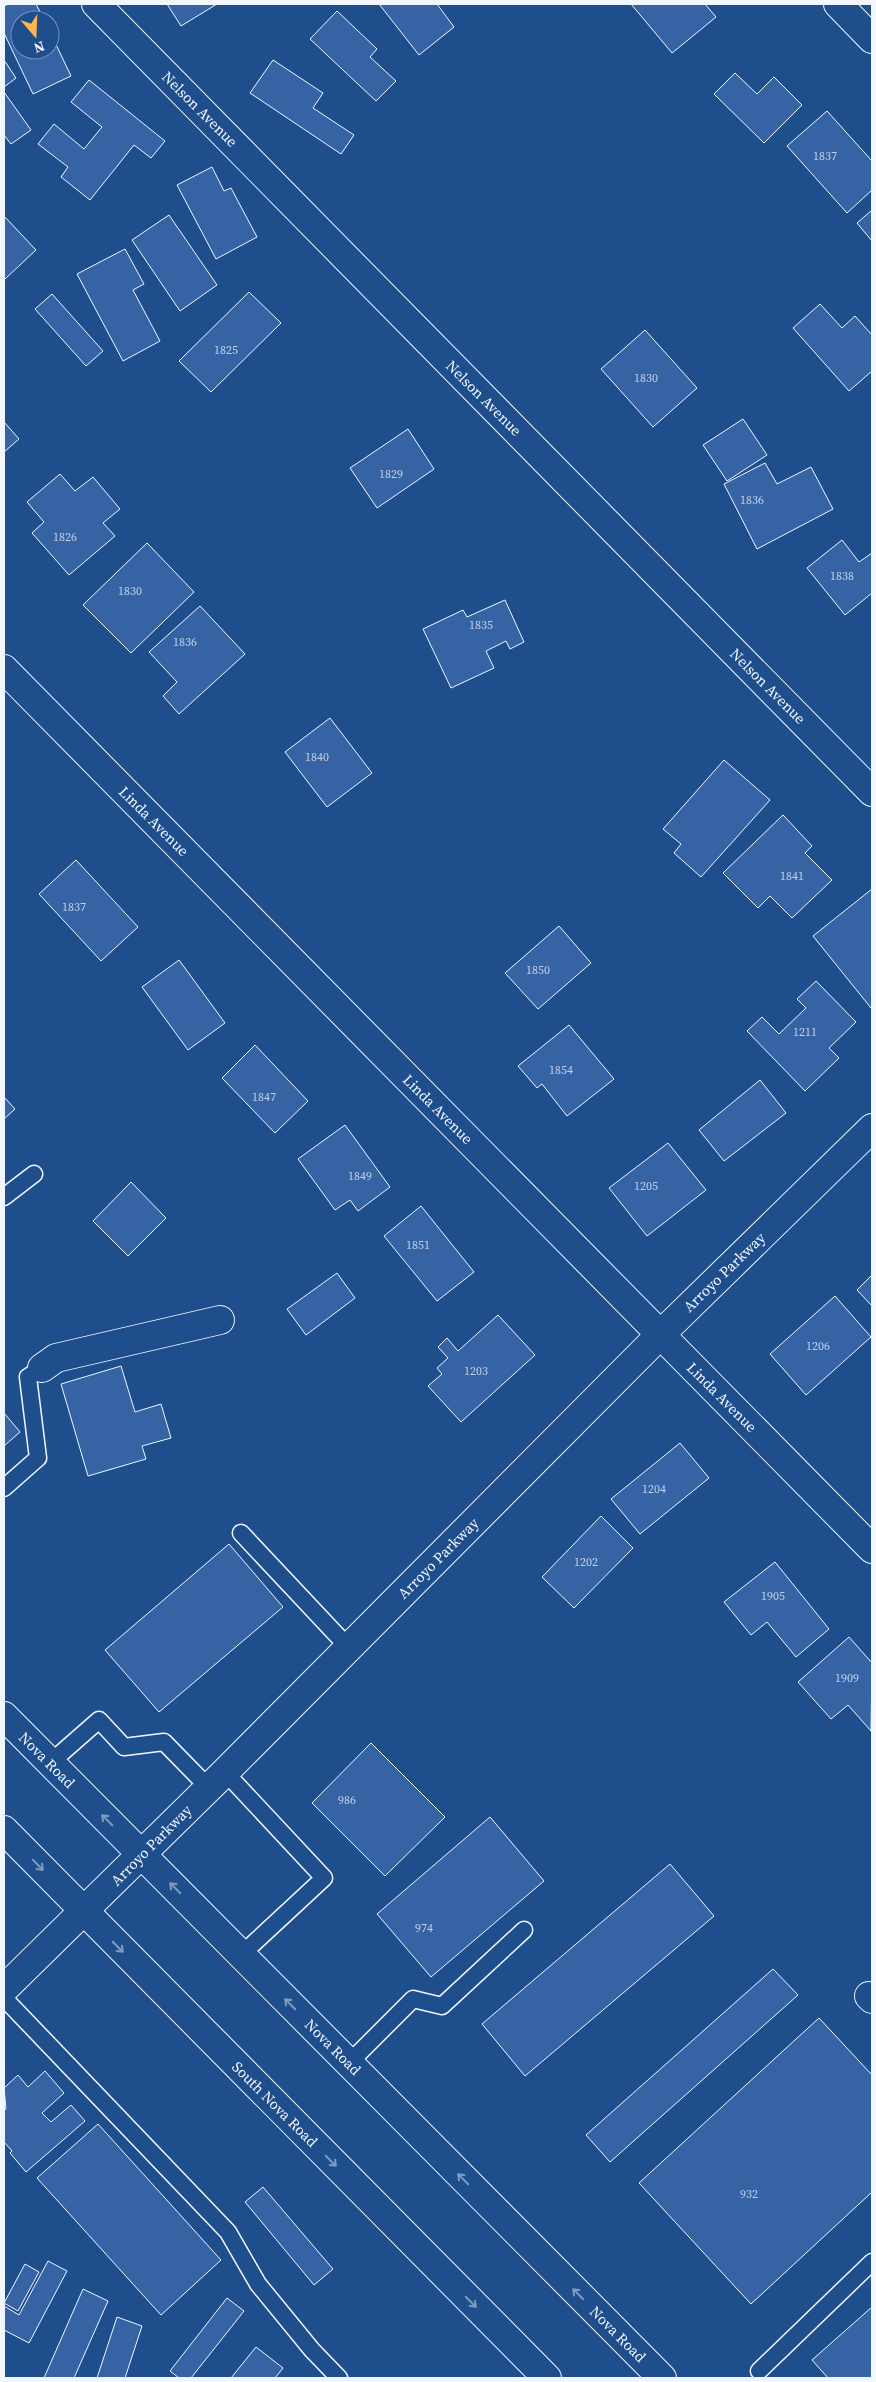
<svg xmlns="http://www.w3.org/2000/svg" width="876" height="2382" font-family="'Source Serif 4',serif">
  <rect width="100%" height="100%" fill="#1f4e8c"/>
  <g fill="#3563a3" stroke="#f2f6ff">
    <path d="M9,4h27l8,16h-24v30h30v-18l21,44 -38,18 -29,-61v-27z"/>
    <path d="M167,4h50l-36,22z"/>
    <path d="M379,4h58l17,23 -35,28z"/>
    <path d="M631,4h74l11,13 -44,36z"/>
    <path d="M337,11l40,38 -7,8 26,24 -20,20 -66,-62z"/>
    <path d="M4,60l12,18 -12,9z"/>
    <path d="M273,60l50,33 -10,15 41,27 -13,19 -91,-61z"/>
    <path d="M735,73l22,21 17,-17 28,28 -38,38 -50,-49z"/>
    <path d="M89,80l76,61 -14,17 -17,-13 -44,55 -29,-23 7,-10 -30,-23 16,-20 30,25 18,-22 -31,-25z"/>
    <path d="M4,92l27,38 -20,14 -7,-9z"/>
    <path d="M827,111l45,50v29l-25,23 -60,-67z"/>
    <path d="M212,167l12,24 7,-3 26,49 -41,22 -39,-74z"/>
    <path d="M872,210v31l-15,-18z"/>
    <path d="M169,215l48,70 -37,26 -48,-71z"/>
    <path d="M4,216l32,34 -31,29 -1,-1z"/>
    <path d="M125,249l19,35 -11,6 27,51 -37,20 -46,-87z"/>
    <path d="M249,292l32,31 -70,69 -32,-31z"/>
    <path d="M52,294l51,57 -17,15 -51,-57z"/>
    <path d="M820,304l22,24 13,-12 17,19v36l-23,20 -56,-63z"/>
    <path d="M645,330l52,58 -44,39 -52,-58z"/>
    <path d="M743,419l24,36 -40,26 -24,-36z"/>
    <path d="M4,422l15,17 -15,13z"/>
    <path d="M408,429l26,40 -57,39 -27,-40z"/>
    <path d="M765,463l12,21 34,-17 22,42 -76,40 -33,-65z"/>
    <path d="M60,474l15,17 18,-14 27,32 -17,14 12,13 -46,39 -37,-42 12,-11 -17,-20z"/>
    <path d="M842,540l17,22 13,-9v40l-27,22 -38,-47z"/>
    <path d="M147,543l47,49 -63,61 -48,-48z"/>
    <path d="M505,600l19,42 -14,7 -4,-8 -20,10 8,17 -43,20 -28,-59 40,-19 4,7z"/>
    <path d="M200,606l45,48 -66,60 -16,-18 14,-14 -28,-30z"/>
    <path d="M330,718l42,55 -45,34 -42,-55z"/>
    <path d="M724,760l46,40 -69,77 -27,-24 7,-9 -18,-15z"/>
    <path d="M783,815l29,31 -7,7 27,27 -40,38 -22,-22 -12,12 -35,-35z"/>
    <path d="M76,860l62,67 -37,34 -62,-67z"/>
    <path d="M872,889v117l-1,2 -58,-72z"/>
    <path d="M559,926l32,37 -53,46 -33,-36z"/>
    <path d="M179,960l46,63 -37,27 -46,-63z"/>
    <path d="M816,981l40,41 -27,26 10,10 -34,33 -58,-60 15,-14 17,17 27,-26 -9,-9z"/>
    <path d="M569,1025l45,54 -47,37 -25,-32 -5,4 -19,-22z"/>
    <path d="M255,1045l53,56 -33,32 -53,-55z"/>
    <path d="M760,1080l26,33 -62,48 -25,-31z"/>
    <path d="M4,1097l11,12 -11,10z"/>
    <path d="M345,1125l45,62 -32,24 -8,-11 -15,10 -37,-51z"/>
    <path d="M668,1143l38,47 -59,46 -38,-48z"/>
    <path d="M131,1182l35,36 -38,38 -35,-35z"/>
    <path d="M421,1206l53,66 -37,29 -53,-65z"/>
    <path d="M337,1273l18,25 -49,37 -19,-26z"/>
    <path d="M872,1275v31l-15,-16z"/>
    <path d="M835,1296l36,41 -65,58 -36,-41z"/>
    <path d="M498,1315l37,40 -74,67 -33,-36 14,-12 -5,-6 11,-10 -10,-11 9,-9 11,13z"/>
    <path d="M121,1366l14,46 26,-8 10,34 -29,8 4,13 -58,17 -27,-92z"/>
    <path d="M4,1413l16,19 -16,14z"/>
    <path d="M680,1443l29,35 -69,56 -29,-35z"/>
    <path d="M601,1516l32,32 -59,60 -32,-31z"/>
    <path d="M229,1544l54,63 -124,105 -54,-62z"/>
    <path d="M775,1562l54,67 -33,28 -29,-35 -16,13 -27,-33z"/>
    <path d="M849,1637l23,26 -1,68 -23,-26 -17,14 -33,-37z"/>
    <path d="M371,1743l74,74 -60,59 -73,-73z"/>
    <path d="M490,1817l54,64 -113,96 -54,-63z"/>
    <path d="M670,1864l44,52 -189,160 -43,-52z"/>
    <path d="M773,1969l25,26 -188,167 -24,-27z"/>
    <path d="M819,2018l53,57v117l-121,112 -112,-121z"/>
    <path d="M45,2071l19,22 -22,20 9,9 20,-17 14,16 -59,51 -16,-19 2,-2 -8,-9v-31l2,-2 -2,-21 14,-13 10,12z"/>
    <path d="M98,2124l123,136 -60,55 -124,-137z"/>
    <path d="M263,2187l70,82 -19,16 -69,-83z"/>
    <path d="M48,2261l19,10 -38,72 -25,-13v-24l15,9z"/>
    <path d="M25,2264l14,8 -21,39 -14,-8z"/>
    <path d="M83,2289l25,12 -34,77h-30z"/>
    <path d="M227,2298l17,13 -53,67h-12l-9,-7z"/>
    <path d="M872,2307v71h-44l-16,-18z"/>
    <path d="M117,2317l25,9 -17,52h-28z"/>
    <path d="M256,2347l27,21 -8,10h-44z"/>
  </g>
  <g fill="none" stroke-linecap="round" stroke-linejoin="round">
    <defs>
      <g id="service">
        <path d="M4,1197l30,-23"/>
        <path d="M4,1488l34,-30 -10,-81 14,-9"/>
        <path d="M241,1533l108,115"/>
        <path d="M50,1763l49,-43 25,27 40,-5 45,46"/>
        <path d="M225,1772l99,106 -83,77"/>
        <path d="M4,1998l224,234 30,52 54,66 27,28"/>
        <path d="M349,2063l64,-64 29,7 82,-76"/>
        <path d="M759,2371l113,-109"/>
      </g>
      <g id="minor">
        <path d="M96,4l776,788"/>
        <path d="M4,669l868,880"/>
        <path d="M42,1368l14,-10 164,-38"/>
        <path d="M4,1989l221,-217 435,-437 212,-207"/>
        <path d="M869,1996l3,3"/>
      </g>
      <path id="tertiary" d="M838,4l34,35"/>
      <g id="primary">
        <path d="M4,1716l658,662"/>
        <path d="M4,1830l543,548"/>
      </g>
    </defs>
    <use href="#service" stroke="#f2f6ff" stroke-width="19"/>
    <use href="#minor" stroke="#f2f6ff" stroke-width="30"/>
    <use href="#tertiary" stroke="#f2f6ff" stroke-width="30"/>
    <use href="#primary" stroke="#f2f6ff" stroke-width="30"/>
    <use href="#service" stroke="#1f4e8c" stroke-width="16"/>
    <use href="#minor" stroke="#1f4e8c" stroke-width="28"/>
    <use href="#tertiary" stroke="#1f4e8c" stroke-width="28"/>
    <use href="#primary" stroke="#1f4e8c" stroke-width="28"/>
  </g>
  <defs><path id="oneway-shaft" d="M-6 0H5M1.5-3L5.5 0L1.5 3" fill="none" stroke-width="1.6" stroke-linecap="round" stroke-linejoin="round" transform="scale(1.25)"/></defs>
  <g stroke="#7e9ac0">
    <use href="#oneway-shaft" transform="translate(107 1820) rotate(-135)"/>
    <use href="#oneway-shaft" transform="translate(38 1865) rotate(46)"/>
    <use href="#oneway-shaft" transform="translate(175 1888) rotate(-135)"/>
    <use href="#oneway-shaft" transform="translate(118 1947) rotate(45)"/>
    <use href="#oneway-shaft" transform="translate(290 2004) rotate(-135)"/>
    <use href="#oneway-shaft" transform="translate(331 2161) rotate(45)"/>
    <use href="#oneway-shaft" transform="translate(463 2179) rotate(-135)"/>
    <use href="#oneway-shaft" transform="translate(578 2294) rotate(-135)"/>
    <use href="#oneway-shaft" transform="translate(471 2302) rotate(45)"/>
  </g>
  <g text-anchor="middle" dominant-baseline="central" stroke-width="4" stroke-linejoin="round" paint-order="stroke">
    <g font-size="12" fill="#c3d1e8">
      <text x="825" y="156">1837</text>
      <text x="226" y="350">1825</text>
      <text x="646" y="378">1830</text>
      <text x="391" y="474">1829</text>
      <text x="752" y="500">1836</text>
      <text x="65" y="537">1826</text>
      <text x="842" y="576">1838</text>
      <text x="130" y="591">1830</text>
      <text x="481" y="625">1835</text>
      <text x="185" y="642">1836</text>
      <text x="317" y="757">1840</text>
      <text x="792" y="876">1841</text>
      <text x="74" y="907">1837</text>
      <text x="538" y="970">1850</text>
      <text x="805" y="1032">1211</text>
      <text x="561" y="1070">1854</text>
      <text x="264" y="1097">1847</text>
      <text x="360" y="1176">1849</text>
      <text x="646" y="1186">1205</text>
      <text x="418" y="1245">1851</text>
      <text x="818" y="1346">1206</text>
      <text x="476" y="1371">1203</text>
      <text x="654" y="1489">1204</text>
      <text x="586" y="1562">1202</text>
      <text x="773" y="1596">1905</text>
      <text x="847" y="1678">1909</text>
      <text x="347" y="1800">986</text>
      <text x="424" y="1928">974</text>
      <text x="749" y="2194">932</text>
    </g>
    <g font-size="15" fill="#f2f6ff" stroke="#1f4e8c">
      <text transform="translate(200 109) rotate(45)">Nelson Avenue</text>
      <text transform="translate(484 398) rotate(45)">Nelson Avenue</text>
      <text transform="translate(768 686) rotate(45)">Nelson Avenue</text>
      <text transform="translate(154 821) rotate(45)">Linda Avenue</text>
      <text transform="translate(438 1109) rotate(45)">Linda Avenue</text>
      <text transform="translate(724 1272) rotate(-44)">Arroyo Parkway</text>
      <text transform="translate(722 1397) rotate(45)">Linda Avenue</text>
      <text transform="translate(438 1558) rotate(-45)">Arroyo Parkway</text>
      <text transform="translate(47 1760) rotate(45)">Nova Road</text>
      <text transform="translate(151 1845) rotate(-45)">Arroyo Parkway</text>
      <text transform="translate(333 2047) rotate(45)">Nova Road</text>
      <text transform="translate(275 2104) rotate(45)">South Nova Road</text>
      <text transform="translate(618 2334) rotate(45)">Nova Road</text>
    </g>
  </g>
  <rect width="876" height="2382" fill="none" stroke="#f2f6ff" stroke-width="10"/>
  <g transform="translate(35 35) rotate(161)"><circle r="24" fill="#1f4e8c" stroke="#7391ba"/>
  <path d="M0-4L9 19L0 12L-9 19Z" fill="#ffb74d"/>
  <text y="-8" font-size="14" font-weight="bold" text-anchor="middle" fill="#f2f6ff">N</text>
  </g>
</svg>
